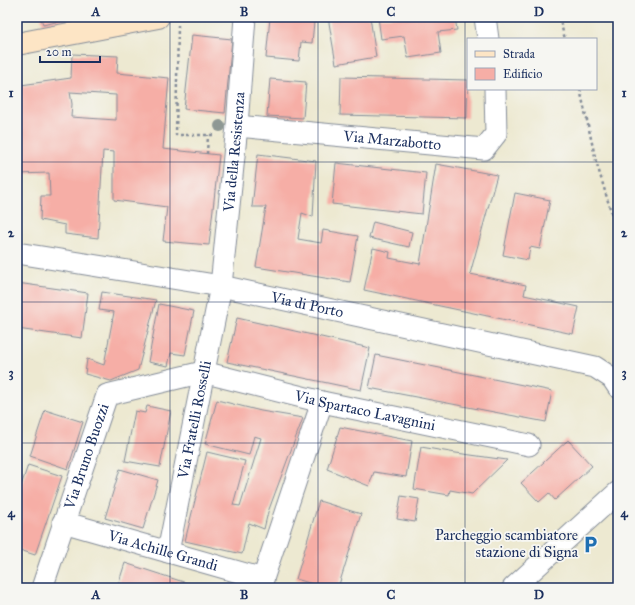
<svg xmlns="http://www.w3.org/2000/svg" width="635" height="605" font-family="'IM FELL Great Primer',serif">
  <rect width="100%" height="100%" fill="#f6f6f2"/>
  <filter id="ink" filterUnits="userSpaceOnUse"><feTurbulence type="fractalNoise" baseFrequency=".025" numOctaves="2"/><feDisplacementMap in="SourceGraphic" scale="8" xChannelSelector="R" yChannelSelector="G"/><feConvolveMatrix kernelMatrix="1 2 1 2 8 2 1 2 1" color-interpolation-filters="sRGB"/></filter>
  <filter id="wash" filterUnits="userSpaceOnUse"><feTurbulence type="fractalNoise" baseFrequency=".012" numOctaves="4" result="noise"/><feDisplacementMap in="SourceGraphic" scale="16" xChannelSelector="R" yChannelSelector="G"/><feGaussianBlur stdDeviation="0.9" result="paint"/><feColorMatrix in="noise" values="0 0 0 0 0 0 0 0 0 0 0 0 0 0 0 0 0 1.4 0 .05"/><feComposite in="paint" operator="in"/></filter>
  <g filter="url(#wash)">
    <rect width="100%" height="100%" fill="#ede9d1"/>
    <g id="blocks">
      <g fill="#f6aea6" fill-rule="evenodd">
        <path d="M41,17h31v1l-29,7z"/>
        <path d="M328,17h42l6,40 -40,7z"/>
        <path d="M378,17h77l2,13 -19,2 3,21 -33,5 -4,-22 -23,3z"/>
        <path d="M270,18l44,4 -2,21 -11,-1 -2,19 -33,-3z"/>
        <path d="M192,35l40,4 -7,74 -41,-4z"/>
        <path d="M72,54l46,2 -1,17 52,5 -6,71 56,6 -10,90 -46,-4 4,-34 -53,-7v-48l-11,-1 -5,87 -33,-4v-9l-25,-5 1,-24h9l-1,-23 -32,1v-107l4,18 50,-7zM70,92l46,3v25l-45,-3 1,-13z"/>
        <path d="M341,77l127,3 -1,38 -127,-3z"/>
        <path d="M270,79l36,3 -3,36 -36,-2z"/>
        <path d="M258,154l58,7 -3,56 -11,-4 -4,26 23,4 2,-13 35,6 -8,46 -94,-15 10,-60h-14z"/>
        <path d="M336,163l90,10 -4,41 -90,-10z"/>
        <path d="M436,164l61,11 -27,99 56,11 -2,10 55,12 -6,27 -209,-44 9,-42 17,4 -1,6 31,6z"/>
        <path d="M515,193l35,7 -10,49 -10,-2 -2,13 -25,-5z"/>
        <path d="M373,222l39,10 -3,15 -40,-9z"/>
        <path d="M17,283l71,10 -6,45 -65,-9z"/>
        <path d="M102,292l54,8 -18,70 -27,11 -26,-7 2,-15 17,6 10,-53 -15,-2z"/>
        <path d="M159,304l35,7 -9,44 -14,-2 -3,13 -20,-4z"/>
        <path d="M237,318l133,30 -9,42 -134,-28z"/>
        <path d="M376,355l176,36 -6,31 -177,-34z"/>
        <path d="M217,400l44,11 42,7 -35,94 -4,17 -15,-6 -7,31 -57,-13 22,-89 38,9 -12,44 7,1 21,-68 -7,-2 -5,19 -44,-11z"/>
        <path d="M147,406l24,5 -11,56 -35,-6 10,-50 10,2z"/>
        <path d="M45,410l38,12 -15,47 -38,-13z"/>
        <path d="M340,427l72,14 -6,36 -32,-5 -5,14 -42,-17z"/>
        <path d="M568,440l24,26 -37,34 -6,-7 -10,9 -18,-19z"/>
        <path d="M421,447l35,6 51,7 -35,34 -22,-4 -1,5 -35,-6z"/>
        <path d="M28,465l34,11 -27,79 -18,-6v-51z"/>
        <path d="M120,469l38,11 -15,49 -38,-11z"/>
        <path d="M401,496l18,3 -4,23 -18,-3z"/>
        <path d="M319,501l42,13 -23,74h-12l-30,-9z"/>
        <path d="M125,563l77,25h-85z"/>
      </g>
    </g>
  </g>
  <g filter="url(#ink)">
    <use href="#blocks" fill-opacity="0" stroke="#848c98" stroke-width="1"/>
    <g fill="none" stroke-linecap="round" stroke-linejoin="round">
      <defs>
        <g id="minor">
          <path d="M485,17l3,22"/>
          <path id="s1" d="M237,126l247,23 12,-15 -1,-45"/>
          <path id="s2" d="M17,253l204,33 374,81 17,11 6,9"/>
          <path id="s3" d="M63,522l200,57"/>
          <path id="s4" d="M168,552l53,-266 16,-160 8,-109"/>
          <path id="s5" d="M42,588l65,-193 96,-23 119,30 207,43"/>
          <path d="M260,588l62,-186"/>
          <path d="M513,588l105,-96"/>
        </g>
        <path id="secondary" d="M17,44l141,-27"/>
      </defs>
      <use href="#minor" stroke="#848c98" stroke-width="23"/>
      <use href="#secondary" stroke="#848c98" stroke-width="24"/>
      <g stroke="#848c98" stroke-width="2.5" stroke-dasharray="3 3" stroke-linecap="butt">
        <path d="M559,17l6,22"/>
        <path d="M615,17l3,11"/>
        <path d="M178,25l-2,110h39"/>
        <path d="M580,89l16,72 22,74"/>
        <path d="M207,154l1,-19"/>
      </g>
      <use href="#minor" stroke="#fff" stroke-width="21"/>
      <use href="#secondary" stroke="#fde5c5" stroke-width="22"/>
    </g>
    <circle fill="#8e9894" cx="220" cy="126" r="6"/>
  </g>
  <path fill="none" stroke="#1b2f5e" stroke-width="1" stroke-opacity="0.55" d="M170,17v571M318,17v571M465,17v571M17,162h601M17,302h601M17,443h601"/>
  <defs>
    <symbol id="parking-bare" viewBox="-9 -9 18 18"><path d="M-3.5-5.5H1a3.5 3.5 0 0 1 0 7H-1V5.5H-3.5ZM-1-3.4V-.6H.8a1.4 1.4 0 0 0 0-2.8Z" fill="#1f6fb2" stroke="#f6f6f2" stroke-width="2.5" paint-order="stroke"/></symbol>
  </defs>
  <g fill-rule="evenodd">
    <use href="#parking-bare" x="578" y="532" width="25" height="25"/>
  </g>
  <g text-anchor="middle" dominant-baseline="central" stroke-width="3.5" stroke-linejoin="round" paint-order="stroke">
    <g font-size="15" fill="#1b2f5e" stroke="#f6f6f2">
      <text stroke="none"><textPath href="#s1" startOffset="156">Via Marzabotto</textPath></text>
      <text stroke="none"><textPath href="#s4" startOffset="406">Via della Resistenza</textPath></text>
      <text stroke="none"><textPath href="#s2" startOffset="295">Via di Porto</textPath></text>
      <text stroke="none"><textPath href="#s5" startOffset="469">Via Spartaco Lavagnini</textPath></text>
      <text stroke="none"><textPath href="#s4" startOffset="135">Via Fratelli Rosselli</textPath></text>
      <text stroke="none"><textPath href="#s5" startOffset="139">Via Bruno Buozzi</textPath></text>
      <text stroke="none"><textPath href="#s3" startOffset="104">Via Achille Grandi</textPath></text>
    </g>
    <g font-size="15" fill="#1b2f5e" stroke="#f6f6f2" text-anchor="end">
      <text x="578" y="535">Parcheggio scambiatore<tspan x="578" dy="17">stazione di Signa</tspan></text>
    </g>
  </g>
  <rect width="635" height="605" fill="none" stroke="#f6f6f2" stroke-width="44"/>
  <rect x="467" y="38" width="130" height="52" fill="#f6f6f2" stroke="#9ea6b7"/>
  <rect x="475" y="51" width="20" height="6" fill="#fde5c5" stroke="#9ea6b7"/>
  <text x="503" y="58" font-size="12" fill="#1b2f5e">Strada</text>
  <rect x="475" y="68" width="20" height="12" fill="#f6aea6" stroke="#9ea6b7"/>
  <text x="503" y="78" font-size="12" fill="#1b2f5e">Edificio</text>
  <path d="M40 56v6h60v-6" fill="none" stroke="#1b2f5e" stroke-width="2"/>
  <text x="46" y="56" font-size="12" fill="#1b2f5e" stroke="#f6f6f2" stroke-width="3" paint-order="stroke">20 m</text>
  <rect x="22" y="22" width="591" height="561" fill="none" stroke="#1b2f5e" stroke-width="1.5"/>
  <g font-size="13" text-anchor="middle" font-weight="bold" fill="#1b2f5e">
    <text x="96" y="16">A</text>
    <text x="244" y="16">B</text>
    <text x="391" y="16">C</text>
    <text x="539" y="16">D</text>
    <text x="11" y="97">1</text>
    <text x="624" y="97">1</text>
    <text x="11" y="237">2</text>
    <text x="624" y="237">2</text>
    <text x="11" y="377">3</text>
    <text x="624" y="377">3</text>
    <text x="11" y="517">4</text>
    <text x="624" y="517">4</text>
    <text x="96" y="599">A</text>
    <text x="244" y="599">B</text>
    <text x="391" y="599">C</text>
    <text x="539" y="599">D</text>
  </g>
</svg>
